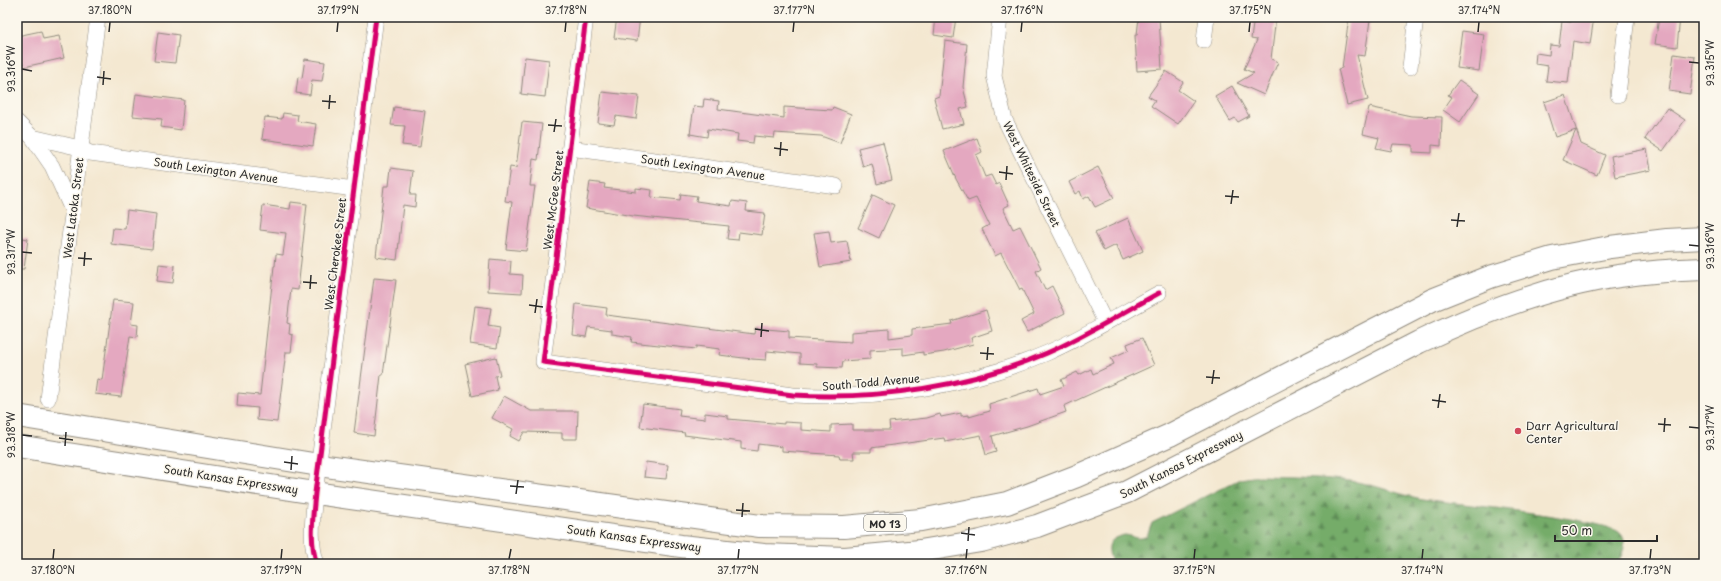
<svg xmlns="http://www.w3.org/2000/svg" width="1721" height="581" font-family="'Playpen Sans',sans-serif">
  <defs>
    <pattern id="forest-firs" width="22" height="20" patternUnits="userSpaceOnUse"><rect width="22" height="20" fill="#74ac69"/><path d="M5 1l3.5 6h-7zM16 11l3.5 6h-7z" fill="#5f8c57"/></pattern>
  </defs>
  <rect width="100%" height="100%" fill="#fbf7ec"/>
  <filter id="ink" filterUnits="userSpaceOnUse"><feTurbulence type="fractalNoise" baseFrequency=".025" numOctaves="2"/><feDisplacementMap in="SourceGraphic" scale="8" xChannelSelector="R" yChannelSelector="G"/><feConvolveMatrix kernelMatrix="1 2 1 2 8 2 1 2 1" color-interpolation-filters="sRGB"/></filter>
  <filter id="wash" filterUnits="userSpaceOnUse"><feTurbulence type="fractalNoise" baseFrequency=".012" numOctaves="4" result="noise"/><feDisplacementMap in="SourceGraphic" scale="16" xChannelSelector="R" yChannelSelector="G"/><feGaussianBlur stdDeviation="0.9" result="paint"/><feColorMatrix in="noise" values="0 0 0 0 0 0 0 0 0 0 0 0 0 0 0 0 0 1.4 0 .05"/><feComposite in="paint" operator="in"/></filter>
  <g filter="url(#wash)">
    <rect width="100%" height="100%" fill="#f4e8d1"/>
    <path fill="url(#forest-firs)" stroke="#506c4a" d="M1259,476c32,1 66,1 98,6 22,4 43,13 65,17 29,4 185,20 198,34 9,9 2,22 -3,31h-504c-4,-9 -8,-21 3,-26 3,-1 6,-3 9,-3 10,1 13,6 22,1l5,-13 88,-44z"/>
    <g id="blocks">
      <g fill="#e4a8c0">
        <path d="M617,17h23l-3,24 -23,-3z"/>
        <path d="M936,17h20l-3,21 -19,-3z"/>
        <path d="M1139,17h20l3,52 -25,2 -2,-36h2z"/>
        <path d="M1254,17h22l-5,42 7,3 -14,33 -27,-12 17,-10 -10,-4 13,-29 -6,-1z"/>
        <path d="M1349,17l21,3 -5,36 -8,-1 11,45 -21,5 -9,-36 4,-1z"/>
        <path d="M1572,17h22l-4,27 -17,-3 -5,42 -22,-2 2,-15 -13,-2 1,-11 13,2 1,-10 9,1 3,-25 9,1z"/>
        <path d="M1659,17h21l-3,30 -22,-3z"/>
        <path d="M41,31l2,8 16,-3 5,22 -40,9 -1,-4 -6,-5v-22z"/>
        <path d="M1462,31l22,3 -5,37 -22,-3z"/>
        <path d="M158,32l21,3 -4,28 -21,-2z"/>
        <path d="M945,41l22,3 -4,43 5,20 -8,2 4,15 -22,5 -8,-31 5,-2z"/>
        <path d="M1674,54l21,3 -5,37 -21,-3z"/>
        <path d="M525,57l24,3 -4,37 -24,-3z"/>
        <path d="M305,59l20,3 -3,19 -10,-1 -2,15 -14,-2 2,-16 4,1z"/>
        <path d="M1166,71l17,11 -5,8 16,11 -16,23 -27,-18 4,-6 -7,-4z"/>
        <path d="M1459,80l20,14 -19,28 -17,-12 9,-13 -4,-2z"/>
        <path d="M1232,86l17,30 -11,6 -3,-4 -5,3 -15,-25z"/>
        <path d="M602,92l37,4 -3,23 -20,-3 -2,9 -16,-2z"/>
        <path d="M136,94l48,6 -3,30 -20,-3 1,-8 -29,-3z"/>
        <path d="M1565,95l16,49 24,11 -8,20 -34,-15 13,-30 -21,7 -11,-35z"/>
        <path d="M704,99l15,2 -1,8 66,9v-11l48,3 1,-3 18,7 -11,29 -19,-7 -46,-3 -1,5 -20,-2 -1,7 -16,-2 1,-7 -30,-5 -1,8 -17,-3 4,-28 9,1z"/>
        <path d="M394,107l31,4 -5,36 -18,-2 3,-19 -14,-1z"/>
        <path d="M1369,107l42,9 31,1 -1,29 -9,-1v8l-19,-1v-7l-20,-1 -2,7 -15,-3 3,-10 -16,-4z"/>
        <path d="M1667,108l18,12 -22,31 -18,-12z"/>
        <path d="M283,113l15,2 -1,6 19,3 -3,22 -51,-7 3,-22 17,2z"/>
        <path d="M522,122l20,2 -4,36 -5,-1 -3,27h5l-9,65 -20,-2 6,-47 -7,-1 5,-34 6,1z"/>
        <path d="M977,138l5,14 -6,3 9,22 6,-2 5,10 3,-2 10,22 -6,3 10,21 7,-3 21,42 -5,3 9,19 7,-4 13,27 -38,19 -6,-11 13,-7 -12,-25 -2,1 -19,-37 -6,3 -13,-27 7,-4 -13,-27 -8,3 -12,-22 -12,-28z"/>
        <path d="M883,142l9,38 -15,4 -5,-20 -9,3 -5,-19z"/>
        <path d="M1647,149l4,21 -36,7 -4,-21z"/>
        <path d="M1098,167l16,31 -19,9 -6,-11 -6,3 -3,-8 -5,3 -6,-12z"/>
        <path d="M391,168l22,3 -3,24h6l-1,12 -12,-2 -6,55 -21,-3 8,-71h5z"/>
        <path d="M590,182l15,2 -1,4 32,4v-4l16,2 -1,7 29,3 1,-6 16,2 -1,5 35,5 1,-5 15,2 -1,8 19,2 -3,22 -23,-3 -1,8 -11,-1 2,-13 -96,-10 -47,-8z"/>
        <path d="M873,195l21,10 -15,33 -21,-10z"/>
        <path d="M291,202l16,2 -9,86 -7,-1 -4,34 3,1 -1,10 4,1 -2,17h-5l-9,70 -20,-2 1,-12 -21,-2 1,-13 22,2 14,-129h1l1,-12 7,1 3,-22 -26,-3 3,-25 27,4z"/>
        <path d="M127,210l29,4 -4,35 -41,-5 2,-16 12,1z"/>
        <path d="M1128,218l15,33 -20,9 -7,-15 -12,6 -9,-18z"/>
        <path d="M829,231l2,12 16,-2 4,21 -31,5 -6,-34z"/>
        <path d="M17,237l11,2 -4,30h-7z"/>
        <path d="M490,259l21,2 -1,13 13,1 -1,18 -34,-2z"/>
        <path d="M159,264l16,2 -2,17 -16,-2z"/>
        <path d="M374,278l22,2 -13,95h-2l-7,61 -20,-3z"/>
        <path d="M113,300l21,2 -3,22 7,1 -1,12 -7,-1 -9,61 -26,-3 2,-15 5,1z"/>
        <path d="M576,304l31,4 -1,7 148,19 1,-6 34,3v7l62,4v-10l38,-3v9l23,-3v-6l40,-5 -1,-3 35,-11 6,21 -21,7 2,6 -29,8 -21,3v-3l-20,3v-7l-33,2v9l-27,2 -1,7 -25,-1v-3l-17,-1v-9l-33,-3 -1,9 -14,-1 -33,-4 1,-6 -24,-3v3l-65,-7 1,-5 -20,-3v-4l-24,-3 -2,10 -13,-2z"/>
        <path d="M475,306l16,2 -3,18 12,2 -3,20 -27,-4z"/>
        <path d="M1142,338l12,27 -90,41 2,6 -39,14 -35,10 4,16 -10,3 -5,-20 -36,7 -1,-4 -73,10v4h-18l1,7h-14l-1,-4 -57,-4v-4l-24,-3 -1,7 -16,-2v-7l-57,-7 1,-2 -45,-6 3,-23 37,5 -1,7 26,3v-6l23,3v3l56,5v-2l17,1v7l30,2v-7l21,-1v6h38l-1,-8 38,-4 13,-4 1,3 20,-4v3l8,-1v2l21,-6 -1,-7 49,-16 2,6 24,-8 -3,-6 16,-8 2,3 12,-6 2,5 21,-10 -3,-6 18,-8 -2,-6z"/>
        <path d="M496,357l4,18 -5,1 3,14 -26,6 -7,-32z"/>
        <path d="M504,396l27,15h47l-1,28h-15v-6l-38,-1 -5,9 -9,-5 3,-7 -21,-11z"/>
        <path d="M646,462l22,3 -2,14 -22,-2z"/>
      </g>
    </g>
  </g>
  <g filter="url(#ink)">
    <use href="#blocks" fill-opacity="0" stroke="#908a7e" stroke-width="1"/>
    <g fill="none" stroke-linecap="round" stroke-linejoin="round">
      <defs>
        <g id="street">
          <path d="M586,17l-43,345 250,33c85,5 175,-8 254,-42 39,-17 75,-40 112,-60"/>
          <path d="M1000,17l-6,59 11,44 100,202"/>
          <path d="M1204,41l3,-24"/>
          <path d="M1410,67l6,-50"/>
          <path d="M1618,95l9,-78"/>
          <path d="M17,122l15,15 48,11 10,5 264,36"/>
          <path d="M32,137l20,29 20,44"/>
          <path d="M570,148l266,38"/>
          <path d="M48,399l50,-382"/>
          <path d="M317,564c-8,-23 -4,-47 -2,-71l61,-476"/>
        </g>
        <g id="primary">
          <path d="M17,416l302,49 441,61 84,1 77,-7 86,-17 70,-27 93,-41 262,-135 58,-23 62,-19 58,-11 57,-7 37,-2"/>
          <path d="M17,446l298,47 366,53 83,9 81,3 75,-7 61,-10 56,-15 90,-34 292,-150c63,-30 130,-56 200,-66 28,-4 56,-6 85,-7"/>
        </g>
      </defs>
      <use href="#street" stroke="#908a7e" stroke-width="16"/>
      <use href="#primary" stroke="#908a7e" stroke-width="24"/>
      <use href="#street" stroke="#fff" stroke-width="15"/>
      <use href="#primary" stroke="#fff" stroke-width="22"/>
      <defs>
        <g id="cycleway">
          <path d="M586,17l-43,345 250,33c85,5 175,-8 254,-42 39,-17 75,-40 112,-60"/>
          <path d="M317,564c-8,-23 -4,-47 -2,-71l61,-476"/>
        </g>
      </defs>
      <use href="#cycleway" stroke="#fbf7ec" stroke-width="8"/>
      <use href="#cycleway" stroke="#d6006c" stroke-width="5"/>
    </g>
  </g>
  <path fill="none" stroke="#2b2b2b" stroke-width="1.5" d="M109,32l1,-10M337,32l1,-10M565,32l1,-10M793,32l1,-10M1021,32l1,-10M1249,32l1,-10M1478,32l1,-10M1689,62l10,1M22,69l10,2M97,77l14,2M103,85l1,-14M322,101l14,1M329,109l1,-14M548,125l14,1M554,132l2,-13M774,148l14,2M780,156l1,-14M999,172l14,2M1006,180l1,-14M1225,196l14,1M1231,204l2,-14M1451,220l14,1M1457,227l2,-14M1689,245l10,1M22,252l10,1M78,258l14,1M84,266l1,-14M303,282l14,1M310,289l1,-14M529,305l14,2M535,313l2,-14M755,329l14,2M761,337l1,-14M980,353l14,1M987,360l1,-13M1206,377l14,1M1212,384l2,-14M1432,400l14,2M1438,408l2,-14M1658,424l13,1M1689,427l10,1M1664,432l1,-14M22,435l10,1M59,438l14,2M65,446l1,-14M284,462l14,2M291,470l1,-14M510,486l14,1M516,494l2,-14M736,510l14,1M742,517l1,-14M961,533l14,2M968,541l1,-14M53,559l1,-10M281,559l1,-10M509,559l2,-10M738,559l1,-10M966,559l1,-10M1194,559l1,-10M1422,559l1,-10M1650,559l1,-10"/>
  <circle fill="#d1495b" stroke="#fbf7ec" stroke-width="1.5" cx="1518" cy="431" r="4"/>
  <g text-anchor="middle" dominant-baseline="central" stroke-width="3" stroke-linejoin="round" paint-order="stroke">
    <rect fill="#fbf7ec" stroke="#696865" stroke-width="1" x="864" y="515" width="42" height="16" rx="3"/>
    <g font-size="10" font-weight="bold" fill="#2b2b2b">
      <text x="885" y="523">MO 13</text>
    </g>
    <g font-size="11" fill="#2b2b2b" stroke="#fbf7ec">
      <text transform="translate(703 167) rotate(8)">South Lexington Avenue</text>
      <text transform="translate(216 170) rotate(8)">South Lexington Avenue</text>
      <text transform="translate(1032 174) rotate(64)">West Whiteside Street</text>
      <text transform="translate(553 200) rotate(-83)">West McGee Street</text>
      <text transform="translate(73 208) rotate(-83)">West Latoka Street</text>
      <text transform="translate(335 254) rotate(-83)">West Cherokee Street</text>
      <text transform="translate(871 382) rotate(-5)">South Todd Avenue</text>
      <text transform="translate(1181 464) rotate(-27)">South Kansas Expressway</text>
      <text transform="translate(231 479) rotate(9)">South Kansas Expressway</text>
      <text transform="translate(634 538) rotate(8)">South Kansas Expressway</text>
    </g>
    <g font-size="11" fill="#2b2b2b" stroke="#fbf7ec" text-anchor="start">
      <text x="1526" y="425">Darr Agricultural<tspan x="1526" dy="13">Center</tspan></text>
    </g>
  </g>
  <rect width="1721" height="581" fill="none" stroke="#fbf7ec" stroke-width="44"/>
  <path d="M1555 535v6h102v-6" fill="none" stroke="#2b2b2b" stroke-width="2"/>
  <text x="1561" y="535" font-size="12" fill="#2b2b2b" stroke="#fbf7ec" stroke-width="3" paint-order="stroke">50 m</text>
  <rect x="22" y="22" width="1677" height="537" fill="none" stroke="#2b2b2b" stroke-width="1.5"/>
  <g font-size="10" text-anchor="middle" fill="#2b2b2b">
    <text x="110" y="14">37.180°N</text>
    <text x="338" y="14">37.179°N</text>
    <text x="566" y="14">37.178°N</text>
    <text x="794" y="14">37.177°N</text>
    <text x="1022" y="14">37.176°N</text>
    <text x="1250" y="14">37.175°N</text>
    <text x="1479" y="14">37.174°N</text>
    <text transform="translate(1710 63) rotate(-90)" y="4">93.315°W</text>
    <text transform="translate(11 69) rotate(-90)" y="4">93.316°W</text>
    <text transform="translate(1710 246) rotate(-90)" y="4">93.316°W</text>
    <text transform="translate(11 252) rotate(-90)" y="4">93.317°W</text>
    <text transform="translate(1710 428) rotate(-90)" y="4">93.317°W</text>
    <text transform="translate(11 435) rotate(-90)" y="4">93.318°W</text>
    <text x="53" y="574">37.180°N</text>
    <text x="281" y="574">37.179°N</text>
    <text x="509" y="574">37.178°N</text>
    <text x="738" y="574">37.177°N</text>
    <text x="966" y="574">37.176°N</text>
    <text x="1194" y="574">37.175°N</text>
    <text x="1422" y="574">37.174°N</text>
    <text x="1650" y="574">37.173°N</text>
  </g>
</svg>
